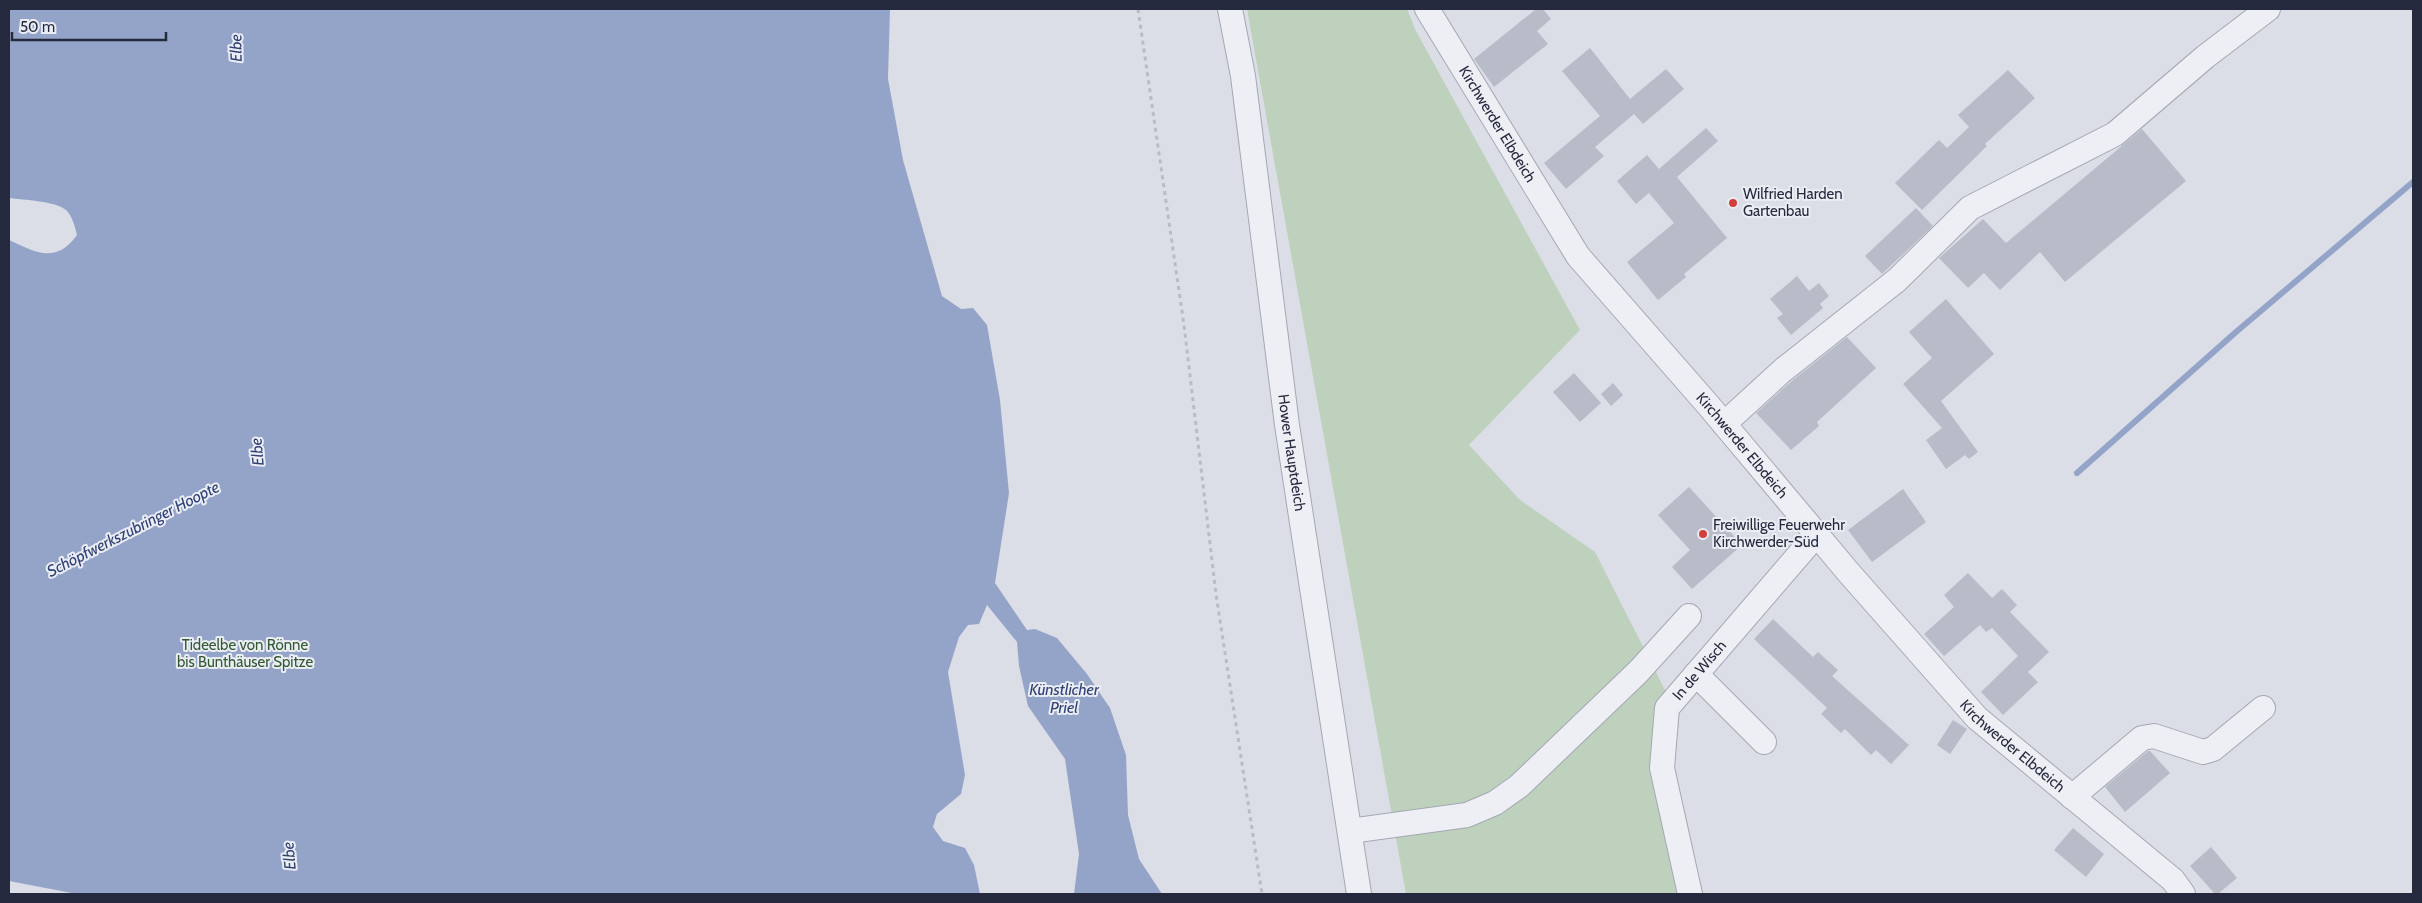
<svg xmlns="http://www.w3.org/2000/svg" width="2422" height="903" font-family="Cabin,sans-serif">
  <rect width="100%" height="100%" fill="#dbdee6"/>
  <path fill="#bdd1bc" d="M1247,9h160l9,22 164,299 -111,115 51,55 75,52 73,144 -1,72 32,126h-293z"/>
  <path fill="#94a4c8" d="M9,9h881l-2,70 15,81 39,136 19,13 12,-1 14,17 13,75 9,93 -14,90 32,47 8,-1 22,9 30,36 23,34 16,47 2,60 11,44 23,35h-88l5,-40 -14,-95 -37,-53 -9,-40 -2,-24 -30,-37 -8,19 -11,1 -9,12 -11,35 17,103 -4,19 -24,20 -4,13 10,14 22,7 9,17 6,29h-903l-68,-13v-641c28,13 47,24 68,-5 -2,-8 -4,-18 -11,-25 -10,-9 -43,-10 -57,-12z"/>
  <g fill="none" stroke-linecap="round" stroke-linejoin="round">
    <path stroke="#94a4c8" stroke-width="6" d="M2077,473l159,-141 177,-150"/>
  </g>
  <g fill="#b8bcc9">
    <path d="M1536,9h7l8,10 -14,12 11,13 -54,43 -20,-28z"/>
    <path d="M1590,48l40,51 36,-30 18,20 -41,35 -9,-10 -39,33 9,9 -38,33 -22,-26 56,-47 -38,-45z"/>
    <path d="M2008,70l27,28 -50,46 2,2 -65,64 -27,-27 44,-43 8,8 22,-21 -11,-12z"/>
    <path d="M1706,128l12,13 -41,36 50,61 -43,36 2,3 -28,23 -31,-38 47,-39 -25,-30 -13,11 -19,-23 30,-26 12,14z"/>
    <path d="M2142,129l44,52 -121,101 -25,-30 -40,38 -16,-17 -16,15 -29,-30 44,-39 23,24z"/>
    <path d="M1916,208l17,18 -51,48 -17,-18z"/>
    <path d="M1797,276l12,15 10,-8 10,13 -9,8 3,4 -32,27 -14,-17 6,-4 -13,-15z"/>
    <path d="M1946,299l48,55 -53,47 37,51 -9,7 -4,-4 -19,14 -20,-29 16,-12 -39,-44 29,-26 -23,-26z"/>
    <path d="M1847,337l29,31 -59,54 2,4 -28,24 -35,-37 38,-34z"/>
    <path d="M1574,373l27,30 -21,19 -27,-30z"/>
    <path d="M1613,383l10,12 -12,11 -10,-12z"/>
    <path d="M1689,487l53,58 -50,44 -20,-22 18,-17 -32,-35z"/>
    <path d="M1903,489l23,33 -54,40 -24,-32z"/>
    <path d="M1968,573l24,25 10,-9 15,16 -7,7 39,40 -21,20 10,10 -35,33 -22,-23 37,-36 -26,-28 -6,4 -6,-7 -36,31 -20,-22 30,-27 -10,-12z"/>
    <path d="M1773,619l40,38 5,-5 20,18 -6,6 77,69 -18,19 -15,-14 -5,5 -26,-26 -4,4 -20,-19 6,-6 -73,-69z"/>
    <path d="M1953,720l14,9 -17,25 -13,-9z"/>
    <path d="M2148,751h2l20,22 -45,39 -20,-25z"/>
    <path d="M2073,828l31,26 -18,23 -32,-27z"/>
    <path d="M2211,847l26,31 -19,16h-3l-25,-28z"/>
  </g>
  <g fill="none" stroke-linecap="round" stroke-linejoin="round">
    <defs>
      <g id="minor">
        <path id="s1" d="M1230,9l13,67 44,349 72,469"/>
        <path id="s2" d="M1427,9l151,247 131,150 140,167 128,145 196,162 10,14"/>
        <path d="M1724,424l59,-54 114,-90 73,-72 145,-74 90,-77 63,-48"/>
        <path d="M1696,674l68,68"/>
        <path d="M2072,797l70,-59 12,-2 49,16 10,-3 50,-41"/>
        <path d="M1350,831l117,-16 28,-12 24,-17 119,-114 51,-56"/>
        <path id="s3" d="M1690,894l-28,-126 5,-60 149,-173"/>
      </g>
    </defs>
    <use href="#minor" stroke="#a4a8b3" stroke-width="26"/>
    <path stroke="#babcc5" stroke-width="3" stroke-dasharray="4 4" stroke-linecap="butt" d="M1138,9l46,316 32,269 46,300"/>
    <use href="#minor" stroke="#eeeff5" stroke-width="24"/>
  </g>
  <g fill="#d2403a" stroke="#ebedf4" stroke-width="2">
    <circle cx="1733" cy="203" r="5"/>
    <circle cx="1703" cy="534" r="5"/>
  </g>
  <g text-anchor="middle" dominant-baseline="central" stroke-width="4" stroke-linejoin="round" paint-order="stroke">
    <g font-size="15" fill="#25293d" stroke="#ebedf4">
      <text stroke="none"><textPath href="#s2" startOffset="135">Kirchwerder Elbdeich</textPath></text>
      <text stroke="none"><textPath href="#s2" startOffset="540">Kirchwerder Elbdeich</textPath></text>
      <text stroke="none"><textPath href="#s1" startOffset="448">Hower Hauptdeich</textPath></text>
      <text stroke="none"><textPath href="#s3" startOffset="239">In de Wisch</textPath></text>
      <text stroke="none"><textPath href="#s2" startOffset="945">Kirchwerder Elbdeich</textPath></text>
    </g>
    <g font-size="15" fill="#25293d" stroke="#ebedf4" text-anchor="start">
      <text x="1743" y="194">Wilfried Harden<tspan x="1743" dy="17">Gartenbau</tspan></text>
      <text x="1713" y="525">Freiwillige Feuerwehr<tspan x="1713" dy="17">Kirchwerder-Süd</tspan></text>
    </g>
    <g font-size="15" fill="#325932" stroke="#ebedf4">
      <text x="245" y="645">Tideelbe von Rönne<tspan x="245" dy="17">bis Bunthäuser Spitze</tspan></text>
    </g>
    <g font-size="16" font-style="italic" fill="#2e3f72" stroke="#ebedf4">
      <text transform="translate(236 48) rotate(-91)">Elbe</text>
      <text transform="translate(257 452) rotate(-95)">Elbe</text>
      <text transform="translate(133 529) rotate(-27)">Schöpfwerkszubringer Hoopte</text>
      <text x="1064" y="689">Künstlicher<tspan x="1064" dy="18">Priel</tspan></text>
      <text transform="translate(289 856) rotate(-95)">Elbe</text>
    </g>
  </g>
  <rect width="2422" height="903" fill="none" stroke="#25293d" stroke-width="20"/>
  <path d="M12 32v8h154v-8" fill="none" stroke="#25293d" stroke-width="2.5"/>
  <text x="20" y="32" font-size="15" fill="#25293d" stroke="#ebedf4" stroke-width="4" paint-order="stroke">50 m</text>
</svg>
